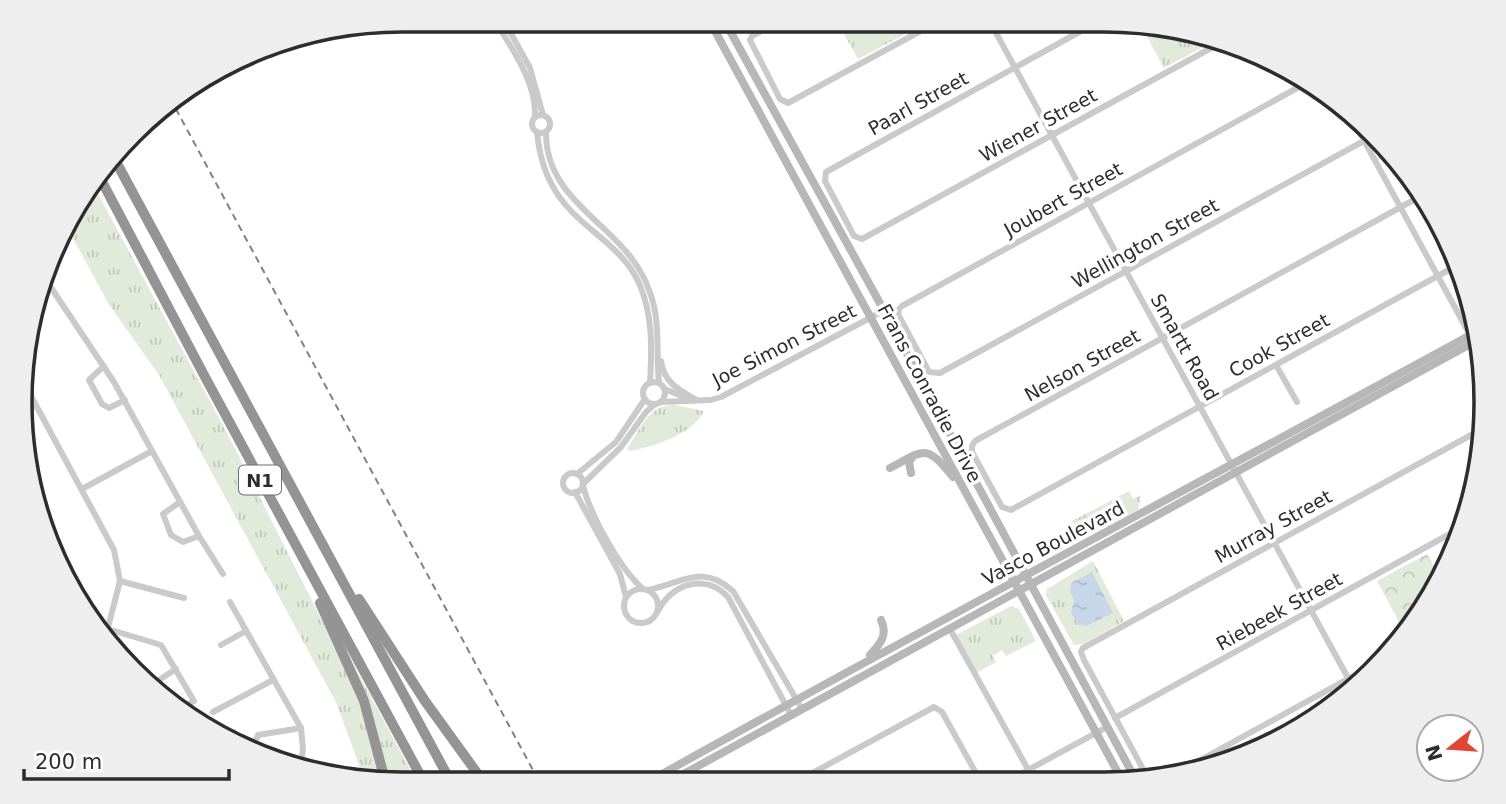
<svg xmlns="http://www.w3.org/2000/svg" width="1506" height="804" font-family="'DejaVu Sans',sans-serif">
  <defs>
    <pattern id="grass-tufts" width="24" height="20" patternUnits="userSpaceOnUse" patternTransform="scale(1.75)"><rect width="24" height="20" fill="#e1eadb"/><path d="M3 7l-1-3M5 7V3M7 7l1-3M15 17l-1-3M17 17v-4M19 17l1-3" fill="none" stroke="#c1c9bc"/></pattern>
    <pattern id="park-crowns" width="20" height="18" patternUnits="userSpaceOnUse" patternTransform="scale(1.75)"><rect width="20" height="18" fill="#e1eadb"/><path d="M2 6a3 3 0 1 1 6 0M12 15a3 3 0 1 1 6 0" fill="none" stroke="#c1c9bc"/></pattern>
    <pattern id="water-ripples" width="26" height="14" patternUnits="userSpaceOnUse" patternTransform="scale(1.75)"><rect width="26" height="14" fill="#c8d6ea"/><path d="M2 4q2-2 4 0t4 0M15 11q2-2 4 0t4 0" fill="none" stroke="#acb8c9"/></pattern>
  </defs>
  <rect width="100%" height="100%" fill="#fff"/>
  <g fill="url(#grass-tufts)">
    <path d="M836,20h72l5,10 -55,29z"/>
    <path d="M1139,22l64,10 15,7 -54,29z"/>
    <path d="M91,181l134,248 113,223 24,56 20,76 -17,-2 -28,-78 -178,-329 -51,-72 -41,-76 17,-37z"/>
    <path d="M675,405l29,6c-11,23 -51,36 -74,40l-3,-2c13,-19 21,-45 48,-44z"/>
    <path d="M1129,491l4,8 8,-4 -3,15 -56,28 -10,-17z"/>
    <path d="M1093,561l31,60 -41,23 -9,1 -28,-50 1,-6z"/>
    <path d="M1011,606l8,3 17,32 -30,15 -4,-6 -9,5 3,7 -20,11 -20,-38z"/>
    <path d="M344,647l74,137h-28z"/>
  </g>
  <path fill="url(#park-crowns)" d="M1427,554l14,24 -5,15 -31,40 -28,-52z"/>
  <path fill="url(#water-ripples)" d="M1092,572l21,41 -27,13 -8,-2 -7,-11 3,-13 -4,-8 1,-9z"/>
  <g fill="none" stroke-linecap="round" stroke-linejoin="round">
    <g stroke="#cacaca" stroke-width="6">
      <path d="M494,19c17,28 43,64 41,98"/>
      <path d="M503,19l27,49 13,47"/>
      <path d="M782,20l-30,16 -2,4 30,59 8,4 153,-83"/>
      <path d="M989,20l365,669"/>
      <path d="M1101,20l-275,152 -1,9 29,55 8,3 362,-198"/>
      <path d="M1308,82l-406,224 -4,4 1,6 30,56 11,1 431,-236"/>
      <circle cx="541" cy="124" r="9"/>
      <path d="M1354,122l123,226"/>
      <path d="M537,132c3,32 13,58 36,81 23,23 52,39 66,70 14,32 13,65 11,100"/>
      <path d="M546,132c-1,69 71,91 98,146 19,39 11,65 15,105"/>
      <path d="M1421,196l-446,245 -3,5v6l30,55 9,3 445,-244"/>
      <path d="M44,277l70,105 85,154 24,38"/>
      <path d="M661,361c3,22 18,29 36,39"/>
      <path d="M1276,365l21,37"/>
      <path d="M104,366l-15,14 13,24 7,4 16,-8"/>
      <circle cx="654" cy="393" r="11"/>
      <path d="M24,383l90,167 6,31 -15,58"/>
      <path d="M665,389l21,9"/>
      <path d="M661,402l50,-2 10,-3 162,-86"/>
      <path d="M22,413l14,-8"/>
      <circle cx="573" cy="483" r="10"/>
      <path d="M577,474l39,-32 29,-43"/>
      <path d="M583,484l38,-37 25,-35 9,-8"/>
      <path d="M583,486c8,30 37,83 60,103"/>
      <path d="M82,489l70,-38"/>
      <path d="M575,492l45,82 6,23"/>
      <path d="M180,502l-17,12 8,21 12,7 16,-6"/>
      <path d="M120,581l64,17"/>
      <circle cx="641" cy="606" r="17"/>
      <path d="M648,590c35,-7 53,-27 85,1l69,118"/>
      <path d="M230,602l71,126 2,21 -3,22"/>
      <path d="M658,611c14,-28 48,-38 70,-14l63,118"/>
      <path d="M108,629l53,16 33,56 -13,8"/>
      <path d="M950,629l85,153"/>
      <path d="M221,645l25,-14"/>
      <path d="M156,688l3,-8 17,-11"/>
      <path d="M213,712l60,-32"/>
      <path d="M1115,718l342,-188"/>
      <path d="M207,725l3,8"/>
      <path d="M252,751l6,-16 43,-7"/>
      <path d="M1166,779l220,-121"/>
      <path d="M1006,782l101,-55"/>
      <path d="M1150,782l-66,-122 -3,-8 2,-4 399,-219"/>
      <path d="M794,783l140,-76 8,5 39,70"/>
    </g>
    <g stroke="#b7b7b7" stroke-width="8">
      <path d="M709,20l414,762"/>
      <path d="M724,20l152,276 261,486"/>
      <path d="M890,468c36,-19 36,-24 63,9"/>
      <path d="M911,473l-2,-11 4,-6"/>
      <path d="M870,655c11,-12 18,-20 11,-35"/>
      <path d="M646,783c275,-154 554,-300 830,-451"/>
      <path d="M667,783l809,-442"/>
    </g>
    <g stroke="#949494" stroke-width="10">
      <path d="M114,158l338,626"/>
      <path d="M98,174l107,203 220,407"/>
      <path d="M359,599l66,102 60,83"/>
      <path d="M320,603l44,98 22,83"/>
    </g>
    <path stroke="#828282" stroke-width="2" stroke-dasharray="7 5" stroke-linecap="butt" d="M170,98l370,685"/>
  </g>
  <g text-anchor="middle" dominant-baseline="central" stroke-width="7" stroke-linejoin="round" paint-order="stroke">
    <rect fill="#fff" stroke="#6c6c6c" stroke-width="2" x="239" y="465.5" width="42" height="29" rx="5"/>
    <g font-size="18" font-weight="bold" fill="#2d2d2d">
      <text x="260" y="480">N1</text>
    </g>
    <g font-size="19" fill="#2d2d2d" stroke="#fff">
      <text transform="translate(918 103) rotate(-29)">Paarl Street</text>
      <text transform="translate(1038 125) rotate(-29)">Wiener Street</text>
      <text transform="translate(1063 199) rotate(-29)">Joubert Street</text>
      <text transform="translate(1145 243) rotate(-29)">Wellington Street</text>
      <text transform="translate(784 345) rotate(-27)">Joe Simon Street</text>
      <text transform="translate(1279 345) rotate(-29)">Cook Street</text>
      <text transform="translate(1185 347) rotate(61)">Smartt Road</text>
      <text transform="translate(1082 365) rotate(-29)">Nelson Street</text>
      <text transform="translate(930 393) rotate(62)">Frans Conradie Drive</text>
      <text transform="translate(1273 526) rotate(-29)">Murray Street</text>
      <text transform="translate(1053 543) rotate(-28)">Vasco Boulevard</text>
      <text transform="translate(1279 611) rotate(-29)">Riebeek Street</text>
    </g>
  </g>
  <path d="M0 0H1506V804H0ZM402 32H1104A370 370 0 0 1 1474 402V402A370 370 0 0 1 1104 772H402A370 370 0 0 1 32 402V402A370 370 0 0 1 402 32Z" fill="#eee" fill-rule="evenodd"/>
  <path fill="none" stroke="#2d2d2d" stroke-width="3.5" d="M402 32H1104A370 370 0 0 1 1474 402V402A370 370 0 0 1 1104 772H402A370 370 0 0 1 32 402V402A370 370 0 0 1 402 32Z"/>
  <g transform="translate(1450 748) rotate(253)"><circle r="33" fill="#ffffff" stroke="#ababab" stroke-width="2"/>
  <path d="M0-5L12 26L0 18L-12 26Z" fill="#df4634"/>
  <text y="-10" font-size="19" font-weight="bold" text-anchor="middle" fill="#2d2d2d">N</text>
  </g>
  <path d="M24 769v10h205v-10" fill="none" stroke="#2d2d2d" stroke-width="3.5"/>
  <text x="35" y="769" font-size="21" fill="#2d2d2d" stroke="#ffffff" stroke-width="5" paint-order="stroke">200 m</text>
</svg>
